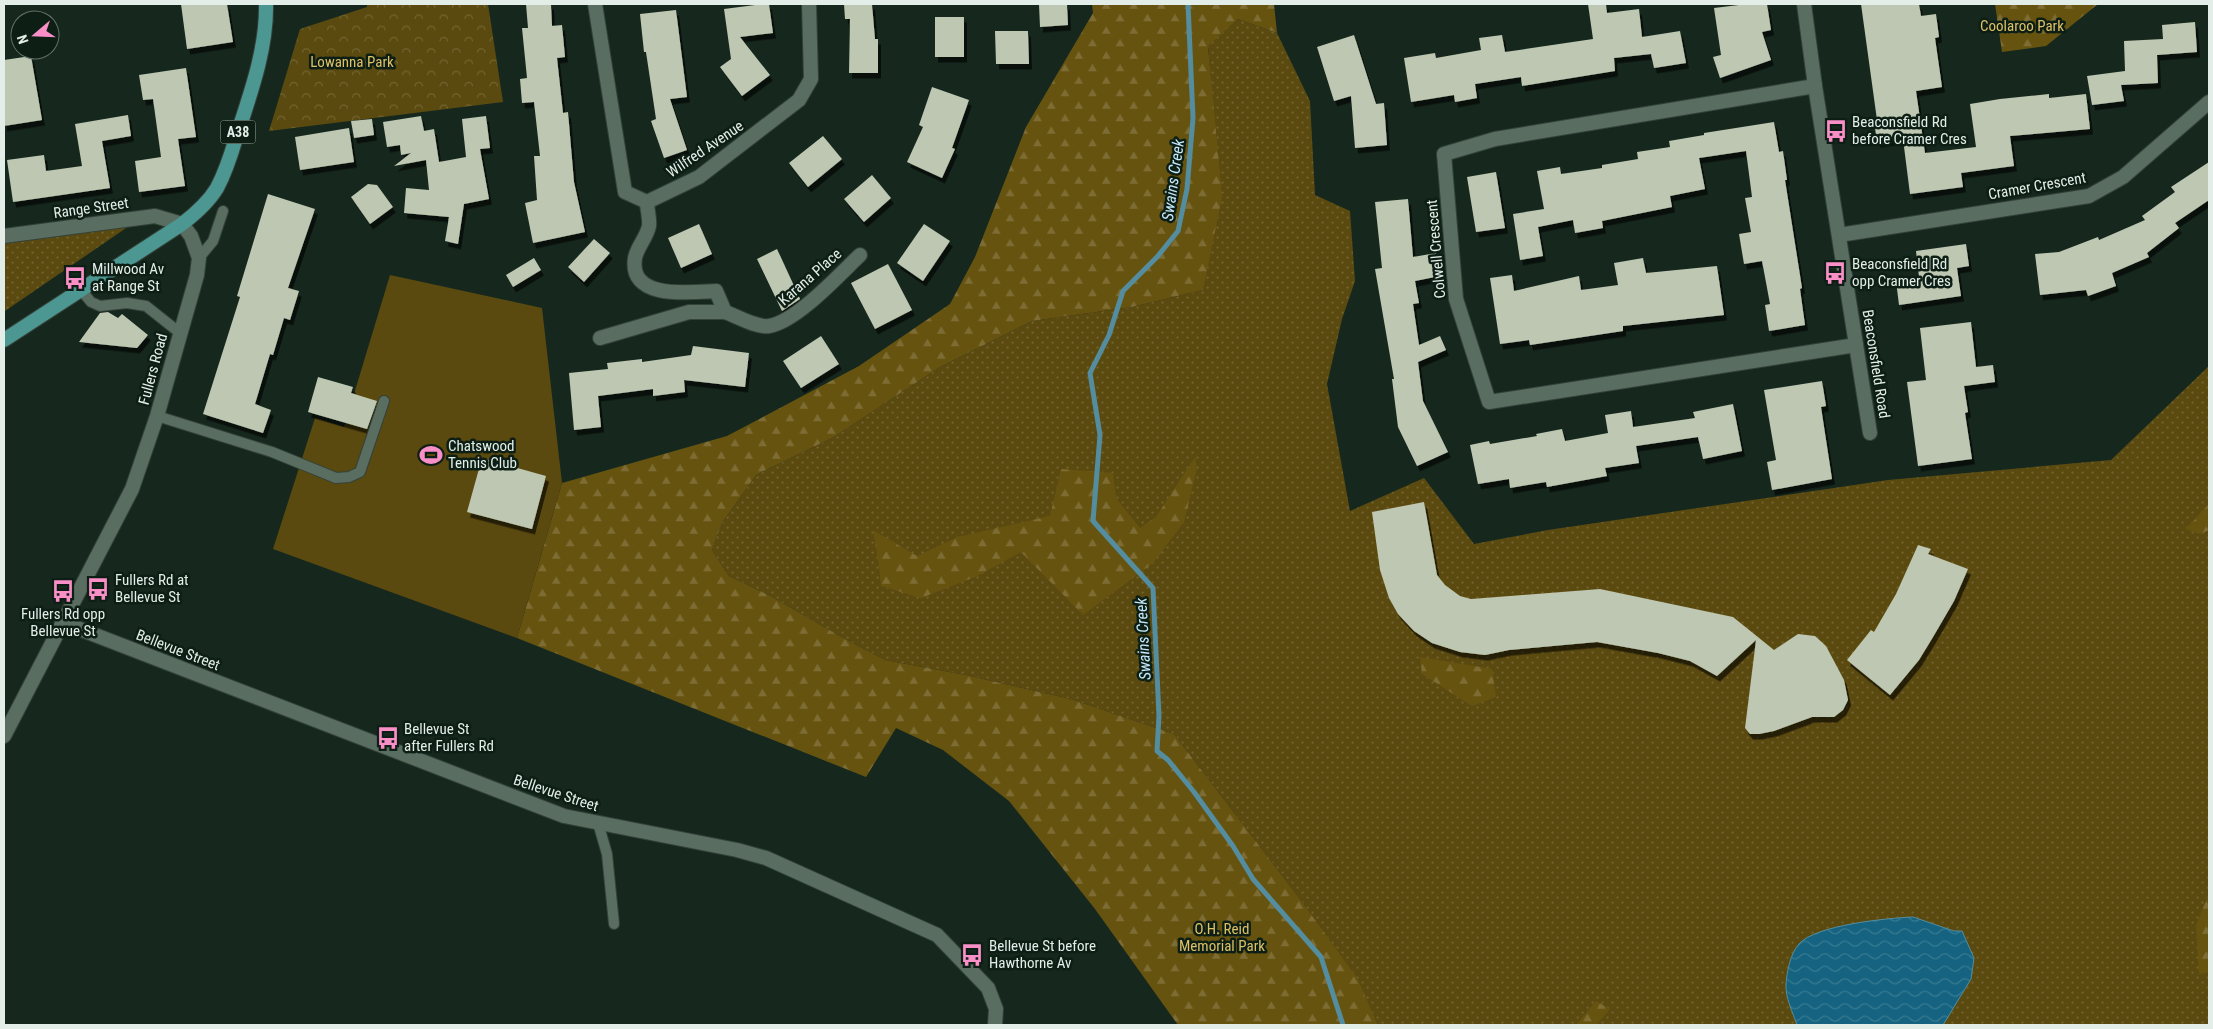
<svg xmlns="http://www.w3.org/2000/svg" width="2213" height="1029" font-family="'Roboto Condensed',sans-serif">
  <defs>
    <pattern id="grass-dots" width="8" height="8" patternUnits="userSpaceOnUse" patternTransform="scale(1.25)"><rect width="8" height="8" fill="#5b4a0f"/><path d="M2 2h.1M6 6h.1" fill="none" stroke="#726432" stroke-width="1.8" stroke-linecap="round"/></pattern>
    <pattern id="forest-firs" width="22" height="20" patternUnits="userSpaceOnUse" patternTransform="scale(1.25)"><rect width="22" height="20" fill="#675310"/><path d="M5 1l3.5 6h-7zM16 11l3.5 6h-7z" fill="#7d6c33"/></pattern>
    <pattern id="park-crowns" width="20" height="18" patternUnits="userSpaceOnUse" patternTransform="scale(1.25)"><rect width="20" height="18" fill="#5b4a0f"/><path d="M2 6a3 3 0 1 1 6 0M12 15a3 3 0 1 1 6 0" fill="none" stroke="#726432"/></pattern>
    <pattern id="water-waves" width="16" height="10" patternUnits="userSpaceOnUse" patternTransform="scale(1.25)"><rect width="16" height="10" fill="#156380"/><path d="M0 5q4-4 8 0t8 0" fill="none" stroke="#377a92"/></pattern>
    <filter id="shadow"><feDropShadow dx="3" dy="5.5" stdDeviation="0" flood-color="#0009"/></filter>
  </defs>
  <rect width="100%" height="100%" fill="#16281e"/>
  <g fill="url(#grass-dots)">
    <path d="M1238,19l39,14 33,68 5,94 35,16 5,70 -13,38 -15,65 23,127 74,-33 50,66 74,-14 340,-50 223,-20 98,-94v659h-831l-22,-47 -56,-79 -126,-165 -103,-35 -105,-24 -81,-15 -47,-25 -69,-40 -40,-19 -17,-26 10,-27 34,-48 78,-38 106,-70 92,-46 100,-14 71,-17 9,-194 -4,-51z"/>
    <path d="M132,224l-127,87 -1,-68z"/>
  </g>
  <g fill="url(#forest-firs)">
    <path d="M1092,4h182l3,29 -39,-14 -30,27 14,151 -19,93 -71,17 -100,14 -92,46 -106,70 -78,38 -34,48 -10,27 17,26 40,19 69,40 47,25 81,15 105,24 103,35 126,165 57,79 21,47h-200l-83,-116 -86,-108 -66,-51 -47,-22 -30,49 -349,-139 45,-155 165,-47 132,-70 91,-62 25,-47 51,-130 67,-114z"/>
    <path d="M1995,4h103l-52,42 -44,6z"/>
    <path d="M1195,457l2,11 -13,54 -31,41 -70,52 -62,-63 -46,25 -54,21 -40,-12 -2,-21 -6,-35 44,26 41,-19 92,-21 11,-47 52,4 3,25 24,30 16,-11z"/>
    <path d="M2209,504v26l-9,4 -14,-5z"/>
    <path d="M1420,657l72,12 4,28 -24,9 -50,-32z"/>
    <path d="M2209,893v79l-10,2 -3,-48z"/>
    <path d="M1596,1001l14,8 -14,16h-20z"/>
  </g>
  <path fill="url(#park-crowns)" d="M367,4h121l15,98 -234,29 31,-102 67,-22z"/>
  <path fill="#5b4a0f" d="M390,275l152,33 20,175 -45,155 -244,-89 42,-131 29,9z"/>
  <path fill="url(#water-waves)" stroke="#538d9f" d="M1913,917l41,14h8l12,27 -3,21 -28,46h-146c-4,-12 -12,-28 -11,-41 1,-12 4,-30 13,-40 16,-19 89,-26 114,-27z"/>
  <g fill="none" stroke-linecap="round" stroke-linejoin="round">
    <path stroke="#538d9f" stroke-width="5" d="M1188,4l5,114 -6,71 -9,42 -21,26 -34,34 -14,44 -19,38 10,62 -7,86 60,67 6,128 -2,35 11,9 26,32 39,54 20,33 68,78 22,68"/>
  </g>
  <g fill="#bec7b2" filter="url(#shadow)">
    <path d="M181,4h46l6,38 -46,7z"/>
    <path d="M526,4h25l1,22 10,-1 3,32 -8,1 6,55 5,-1 6,70 11,50 -52,11 -8,-40 12,-3 -3,-44h6l-6,-54 -12,1 -2,-24 7,-1 -5,-50h6z"/>
    <path d="M763,4h6l4,29 -33,4 30,38 -28,21 -22,-29 11,-8 -7,-50z"/>
    <path d="M844,4h28l3,35h3v34h-29l1,-54h-5z"/>
    <path d="M1039,4h28l1,21 -28,2z"/>
    <path d="M1588,4h18l1,9 32,-4 3,28 38,-6 6,32 -32,5 -3,-14 -37,4 1,13 -93,15 -1,-9 -46,7 2,14 -22,4 -1,-7 -43,7 -7,-44 31,-5 1,5 45,-8 -2,-12 23,-3 3,17 88,-13z"/>
    <path d="M1747,4h20l4,26 -9,2 9,28 -51,18 -7,-21 8,-2 -7,-47z"/>
    <path d="M1861,4h58l2,12 15,-2 3,23 -4,1 7,49 -26,4 9,62 51,-6 -6,-43 30,-5 49,-5v4l37,-4 4,35 -80,7 4,30 -53,7 2,14 -53,7 -7,-55 -26,3 -3,-21 3,-1z"/>
    <path d="M676,10l11,87 -17,2 17,51 -23,8 -13,-37 5,-2 -10,-67h-2l-4,-38z"/>
    <rect x="935" y="17" width="29" height="40"/>
    <path d="M2195,22l2,30 -40,3 1,28 -37,2 3,16 -32,4 -5,-29 38,-5 -1,-30 39,-2 -1,-14z"/>
    <path d="M995,31h33l1,33h-33z"/>
    <path d="M1354,35l22,69 8,-1 3,42 -32,3 -4,-52 -17,5 -17,-54z"/>
    <path d="M31,56l11,64 -38,6v-66z"/>
    <path d="M186,68l10,69 -18,2 7,47 -46,6 -4,-31 26,-4 -8,-58 -10,1 -4,-25z"/>
    <path d="M932,87l37,13 -17,48 3,1 -13,29 -35,-16 16,-35 -4,-2z"/>
    <path d="M128,115l3,21 -29,5 8,47 -97,14 -6,-42 37,-5 2,16 36,-5 -7,-42z"/>
    <path d="M421,116l3,15 10,-2 5,33 27,-5 -4,-38 24,-3 4,32 -10,1 9,50 -25,5 -6,40 -13,-3 4,-24 -45,-4 2,-25 23,2 -3,-30 -32,6 17,-13 -10,2 -1,-10 -13,2 -4,-25z"/>
    <path d="M372,119l2,16 -20,3 -3,-17z"/>
    <path d="M1774,122l5,30 4,-1 4,29h-2l17,108 -2,1 5,36 -36,6 -4,-26 5,-1 -8,-43 -18,3 -5,-30 12,-2 -6,-34 7,-1 -6,-46 -47,7 6,31 -35,7 2,11 -70,14 1,7 -28,5 -2,-13 -35,7 5,29 -23,4 -7,-46 31,-5 -7,-38 23,-4 1,7 41,-6v-3l36,-6 -1,-7 33,-5 -1,-6 35,-6v-2z"/>
    <path d="M349,128l5,34 -54,8 -5,-33z"/>
    <path d="M823,136l19,23 -34,28 -19,-24z"/>
    <path d="M2209,162v38l-34,23 4,5 -32,25 2,4 -37,16 4,13 -28,10 -2,-6 -46,5 -5,-41 24,-2 39,-15 1,3 46,-20 -3,-4 33,-24 -4,-5z"/>
    <path d="M1496,172l9,56 -29,4 -9,-55z"/>
    <path d="M872,175l19,23 -27,24 -20,-23z"/>
    <path d="M368,184l9,1 16,22 -23,17 -19,-27z"/>
    <path d="M268,194l47,15 -27,79 11,3 -9,29 -6,-2 -11,37 -3,-1 -15,50 16,6 -8,23 -60,-19 37,-117 -3,-1z"/>
    <path d="M1408,199l5,58 23,-4 4,23 -25,5 4,22 -6,1 6,41 21,-9 6,14 -28,12 5,39 25,51 -31,14 -19,-39 -6,-48h2l-19,-110 7,-1 -7,-66z"/>
    <path d="M699,224l13,30 -31,14 -13,-30z"/>
    <path d="M924,224l26,17 -27,40 -26,-18z"/>
    <path d="M594,239l16,14 -26,29 -16,-15z"/>
    <path d="M1966,244l3,22 -12,2 4,28 -62,9 -3,-24 23,-4 -3,-26z"/>
    <path d="M777,249l23,50 -18,12 -25,-52z"/>
    <path d="M534,258l7,12 -28,17 -7,-12z"/>
    <path d="M1643,258l3,15 71,-7 7,49 -101,11v5l-93,14 -1,-5 -29,4 -10,-66 22,-3 2,16 65,-15 2,14 37,-5 -4,-22z"/>
    <path d="M888,264l24,46 -37,19 -24,-46z"/>
    <path d="M108,312l10,6 4,-4 26,21 -11,13 -58,-6 21,-29z"/>
    <path d="M1971,322l5,45 17,-2 2,17 -31,4 4,26 -3,1 7,46 -54,7 -11,-84 19,-2 -6,-52z"/>
    <path d="M821,336l18,28 -38,24 -18,-27z"/>
    <path d="M693,346l56,7 -4,34 -61,-7 1,12 -32,4v-7l-55,7 3,31 -27,3 -5,-57 39,-4 -1,-6 35,-4v3l49,-7z"/>
    <path d="M318,377l35,10 -2,6 26,8 -10,28 -59,-17z"/>
    <path d="M1822,381l4,25 -5,1 11,72 -60,11 -5,-28 9,-2 -12,-70z"/>
    <path d="M1733,404l9,47 -39,8 -5,-22 -62,9 3,17 -34,5 2,8 -60,11 -1,-5 -36,6 -1,-9 -31,5 -8,-39 19,-4 1,3 47,-8 -1,-2 26,-5 3,12 43,-8 -3,-18 26,-4 2,16 62,-9 -2,-6z"/>
    <path d="M482,458l64,18 -14,53 -65,-17z"/>
    <path d="M1424,502l13,73 8,10 15,11 11,3 129,-10 133,28 41,33 24,-16 17,2 11,10 18,34 4,20 -5,10 -9,7h-22l-38,14 -15,3h-9l-5,-6 11,-88 -39,36 -27,-15 -32,-8 -61,-11 -88,8 -24,5 -25,-3 -28,-9 -18,-12 -16,-17 -9,-16 -9,-28 -8,-58z"/>
    <path d="M1918,545l13,4 -3,5 40,15 -14,32 -21,36 -14,23 -29,35 -43,-35 24,-30 3,2 22,-38z"/>
  </g>
  <g fill="none" stroke-linecap="round" stroke-linejoin="round">
    <defs>
      <g id="service">
        <path d="M199,258l14,-17 10,-30"/>
        <path d="M81,290l10,12 9,4 27,-3 19,3 34,27"/>
        <path d="M157,416l115,36 64,26 13,-1 11,-5 24,-71"/>
        <path d="M598,823l9,31 7,70"/>
      </g>
      <g id="minor">
        <path d="M595,4l30,188 22,10 52,-25 100,-77 12,-21 -2,-75"/>
        <path d="M1804,4l11,82 55,347"/>
        <path d="M1815,86l-320,53 -51,15 12,145 33,103 367,-57"/>
        <path d="M647,202c0,7 3,17 2,24 -2,11 -12,21 -14,32 -7,43 57,34 81,33l9,21c12,4 31,16 44,14 27,-4 70,-51 91,-71"/>
        <path d="M1839,235l250,-39 34,-19 86,-75"/>
        <path d="M4,236l151,-20 27,8 9,12 8,22 -2,17 -40,141 -25,73 -128,247"/>
        <path d="M600,338l89,-26h36"/>
        <path d="M64,623l500,193 173,34 29,8 171,77 51,53 8,21 -1,16"/>
      </g>
      <path id="primary" d="M4,340l178,-116c13,-10 26,-21 35,-36 8,-15 14,-33 19,-50 14,-43 31,-89 30,-134"/>
    </defs>
    <use href="#service" stroke="#344239" stroke-width="12"/>
    <use href="#minor" stroke="#344239" stroke-width="16"/>
    <use href="#primary" stroke="#344239" stroke-width="16"/>
    <use href="#service" stroke="#596d61" stroke-width="10"/>
    <use href="#minor" stroke="#596d61" stroke-width="14"/>
    <use href="#primary" stroke="#4c9792" stroke-width="14"/>
  </g>
  <defs>
    <symbol id="bus-bare" viewBox="-9 -9 18 18"><path d="M-5-6H5V4H4V6H2V4H-2V6H-4V4H-5ZM-3.5-4V0h7V-4ZM-3.5 1.2v1.5H-2V1.2ZM2 1.2v1.5H3.5V1.2Z" fill="#fa8fc8" stroke="#0d1e15" stroke-width="2.5" paint-order="stroke"/></symbol>
    <symbol id="stadium-bare" viewBox="-9 -9 18 18"><path d="M0-5a6.5 5 0 1 0 0 10a6.5 5 0 1 0 0-10ZM-3.5-1.8h7v3.6h-7Z" fill="#fa8fc8" stroke="#0d1e15" stroke-width="2.5" paint-order="stroke"/></symbol>
  </defs>
  <g fill-rule="evenodd">
    <use href="#bus-bare" x="1820" y="115" width="32" height="32"/>
    <use href="#bus-bare" x="1819" y="257" width="32" height="32"/>
    <use href="#bus-bare" x="59" y="262" width="32" height="32"/>
    <use href="#stadium-bare" x="415" y="439" width="32" height="32"/>
    <use href="#bus-bare" x="82" y="573" width="32" height="32"/>
    <use href="#bus-bare" x="47" y="575" width="32" height="32"/>
    <use href="#bus-bare" x="372" y="722" width="32" height="32"/>
    <use href="#bus-bare" x="956" y="939" width="32" height="32"/>
  </g>
  <g text-anchor="middle" dominant-baseline="central" stroke-width="5" stroke-linejoin="round" paint-order="stroke">
    <rect fill="#0d1e15" stroke="#a3b0a9" stroke-width="1" x="220.5" y="120.5" width="35" height="23" rx="4"/>
    <g font-size="14" font-weight="bold" fill="#e3eee8">
      <text x="238" y="132">A38</text>
    </g>
    <g font-size="15" fill="#dec066" stroke="#0d1e15">
      <text x="2022" y="26">Coolaroo Park</text>
      <text x="352" y="62">Lowanna Park</text>
      <text x="1222" y="929">O.H. Reid<tspan x="1222" dy="17">Memorial Park</tspan></text>
    </g>
    <g font-size="15" fill="#e3eee8" stroke="#0d1e15" text-anchor="start">
      <text x="1852" y="122">Beaconsfield Rd<tspan x="1852" dy="17">before Cramer Cres</tspan></text>
      <text x="1852" y="264">Beaconsfield Rd<tspan x="1852" dy="17">opp Cramer Cres</tspan></text>
      <text x="92" y="269">Millwood Av<tspan x="92" dy="17">at Range St</tspan></text>
      <text x="448" y="446">Chatswood<tspan x="448" dy="17">Tennis Club</tspan></text>
      <text x="115" y="580">Fullers Rd at<tspan x="115" dy="17">Bellevue St</tspan></text>
      <text x="63" y="614" text-anchor="middle">Fullers Rd opp<tspan x="63" dy="17">Bellevue St</tspan></text>
      <text x="404" y="729">Bellevue St<tspan x="404" dy="17">after Fullers Rd</tspan></text>
      <text x="989" y="946">Bellevue St before<tspan x="989" dy="17">Hawthorne Av</tspan></text>
    </g>
    <g font-size="15" fill="#e3eee8" stroke="#0d1e15">
      <text transform="translate(705 149) rotate(-34)">Wilfred Avenue</text>
      <text transform="translate(2037 186) rotate(-10)">Cramer Crescent</text>
      <text transform="translate(91 208) rotate(-8)">Range Street</text>
      <text transform="translate(1436 249) rotate(-95)">Colwell Crescent</text>
      <text transform="translate(810 277) rotate(-41)">Karana Place</text>
      <text transform="translate(1876 364) rotate(81)">Beaconsfield Road</text>
      <text transform="translate(153 369) rotate(-75)">Fullers Road</text>
      <text transform="translate(178 650) rotate(21)">Bellevue Street</text>
      <text transform="translate(556 793) rotate(18)">Bellevue Street</text>
    </g>
    <g font-size="16" font-style="italic" fill="#c5eafc" stroke="#0d1e15">
      <text transform="translate(1173 180) rotate(-82)">Swains Creek</text>
      <text transform="translate(1143 639) rotate(-93)">Swains Creek</text>
    </g>
  </g>
  <rect width="2213" height="1029" fill="none" stroke="#e3eee8" stroke-width="10"/>
  <g transform="translate(35 35) rotate(251)"><circle r="24" fill="#0d1e15" stroke="#637169"/>
  <path d="M0-4L9 19L0 12L-9 19Z" fill="#fa8fc8"/>
  <text y="-8" font-size="14" font-weight="bold" text-anchor="middle" fill="#e3eee8">N</text>
  </g>
</svg>
